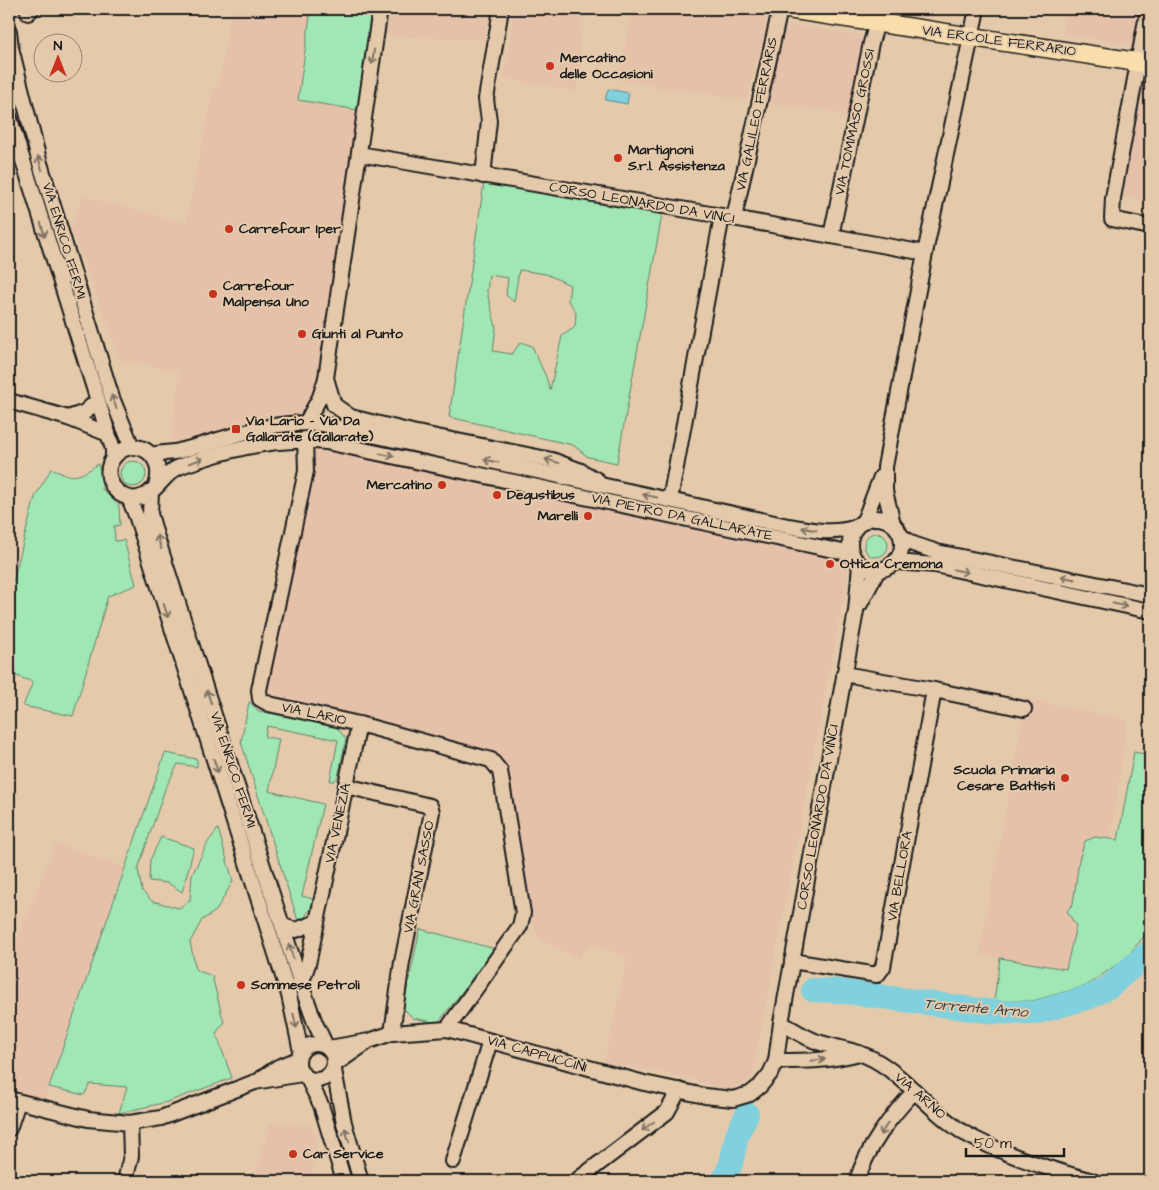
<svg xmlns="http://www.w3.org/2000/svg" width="1159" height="1190" font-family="'Architects Daughter',sans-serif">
  <rect width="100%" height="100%" fill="#e4caab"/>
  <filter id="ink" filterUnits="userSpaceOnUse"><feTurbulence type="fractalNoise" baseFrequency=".02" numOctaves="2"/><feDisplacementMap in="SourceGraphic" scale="10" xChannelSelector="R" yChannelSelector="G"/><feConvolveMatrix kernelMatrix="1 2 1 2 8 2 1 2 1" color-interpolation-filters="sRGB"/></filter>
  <g filter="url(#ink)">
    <g fill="#e5c1aa">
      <path d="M231,9h80l-13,91 60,10 -42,283 -12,19 -133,31 8,-72 -58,-10 -51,-134 13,-31 103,27 27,-135h5z"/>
      <path d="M390,9h100l-5,31 -100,-4z"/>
      <path d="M514,9h69l-4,39 2,17 -4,26 -74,-12z"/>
      <path d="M631,9h77l61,10 -22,81 -128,-19z"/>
      <path d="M1066,9h72l-6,36 -69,-10z"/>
      <path d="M787,24l76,12 -14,79 -81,-12z"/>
      <path d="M1144,77l6,1v123l-27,-4z"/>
      <path d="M313,446l537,117 -98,516 -20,12 -51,-14 -77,-15 23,-104 -36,-14 -13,15 -38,-19 -9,-20 -27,-160 -59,-21 -72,-21 -107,-22z"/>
      <path d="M1026,699l102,21 -17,119 -16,-2 -29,133 -87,-16z"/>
      <path d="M55,843l69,24 -80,233 -35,-10v-130z"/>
      <path d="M270,1124l41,2 7,20 -9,35h-56z"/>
    </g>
    <g fill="#a1e7b4" stroke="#5e8268" fill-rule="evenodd">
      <path d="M311,9h60l-13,101 -60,-10z"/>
      <path d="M484,183l178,32 -45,248 -29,-6 -15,-12 -124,-28zM519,270l27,4 24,11 -2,15 8,12 -1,15 -13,9 -12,54 -4,-13 -14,-31 -11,-4 -9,12 -19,-3 3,-24 -9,-35 2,-17 19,3 -2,17 8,7z"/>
      <circle cx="133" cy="474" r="13"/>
      <path d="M98,464l4,13v12l17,17 1,19 -6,1 1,15 9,-1 12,45 -28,11 -35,120 -50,-10 10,-24 -24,-9v-76l26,-100 16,-28c23,10 27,9 47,-5z"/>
      <circle cx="876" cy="545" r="12"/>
      <path d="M249,702l10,9 77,15 10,13 -8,38 -4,4h-4l8,-41 -71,-14 -2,11 14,2 -10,52 54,13 -21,92 11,3 -2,9 -9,13h-4l-57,-179z"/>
      <path d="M1134,752l16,3v174l-24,29 -40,28 -54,15h-38l6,-43 66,11 10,-43 -9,-15 6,-7 6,-44 6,-19 10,-4 23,3z"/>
      <path d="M165,753l32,6v8l-19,-3 -13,25 -27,80 4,22 10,10 27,7 11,-8 2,-25 16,-33 10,-13 15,52 -17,30 -14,9 -12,22 6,28 16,6 12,47 -8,10 16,45 -65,24 -48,11 8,-26 -37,-3 -6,11 -35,-8z"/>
      <path d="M161,837l33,11 -12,44 -14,-9 -19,-2 1,-21z"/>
      <path d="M420,929l75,20 -57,74 -25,-5 -10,-10z"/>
    </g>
    <path fill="#81d0dd" stroke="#598890" d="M608,89l21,4 -2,11 -22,-4z"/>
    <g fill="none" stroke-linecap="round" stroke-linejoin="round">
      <g stroke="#81d0dd" stroke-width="24">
        <path d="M813,990l26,1 155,21 40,1 56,-16 19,-10 41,-36"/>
        <path d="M723,1181l8,-17 6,-29 10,-21"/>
      </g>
      <defs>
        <g id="minor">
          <path d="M1148,9l-35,189 -1,21 38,8"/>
          <path d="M28,13l4,-4"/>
          <path d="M9,31l2,17 28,112 73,238 20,49"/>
          <path d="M9,116l104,333v9"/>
          <path d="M359,154l363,62 203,37"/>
          <path d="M483,176l6,-55 -3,-22 15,-90"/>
          <path d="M734,218l46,-209"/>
          <path d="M831,236l40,-193 10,-34"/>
          <path d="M326,378l8,27 17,12 61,15 140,28 29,11 16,9"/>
          <path d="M9,401l59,17 40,16"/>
          <path d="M68,418l17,-6 12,-11"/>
          <path d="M306,423l14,-26 6,-19 54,-369"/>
          <path d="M305,439l1,32 -47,219 1,9 9,5 90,20 132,36 9,11 23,142 -3,13 -73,103"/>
          <path d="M152,455c7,-2 15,-2 23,-3 51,-12 92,-33 147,-28l466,102c24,4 45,9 68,1"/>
          <path d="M156,486c11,-32 -22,-52 -42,-29 -15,18 3,45 24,41 17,-3 25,-23 39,-30 7,-4 17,-6 25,-9 40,-13 83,-22 124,-17l526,112"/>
          <path d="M151,491l-1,23 6,21 145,449 14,39 11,23"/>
          <path d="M129,498l8,20 152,477 12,57"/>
          <path d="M670,500l52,-284"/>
          <circle cx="876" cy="544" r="26"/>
          <path d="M864,521l17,-44"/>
          <path d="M893,524l-8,-33v-24l40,-214 52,-244"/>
          <path d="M901,536l12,8 24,8 213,43"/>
          <path d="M896,562l39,3 215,46"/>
          <path d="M860,604l18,-34"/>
          <path d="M844,674l90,16 90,19"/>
          <path d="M346,786l84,20 2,6 -30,150 -10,71"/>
          <path d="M283,926l13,4 21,-8"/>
          <path d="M792,961l85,14 6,-8 51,-277"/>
          <path d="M301,984l7,-20 9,-42 42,-198"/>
          <path d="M781,1023c12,6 24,15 37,19 18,6 38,8 55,17 35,19 57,53 91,74 37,21 88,37 129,48"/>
          <circle cx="316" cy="1062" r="18"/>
          <path d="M329,1048l40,-7 23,-8 55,-4 197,54 61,13 28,3 17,-5 10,-8 10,-12 6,-13 5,-38 75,-412 4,-46"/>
          <path d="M776,1061c28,0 55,0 83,-8"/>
          <path d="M334,1065l32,-22"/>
          <path d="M334,1070l10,53 17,58"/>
          <path d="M262,1078l16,-11 20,-8"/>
          <path d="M308,1079l13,26 23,76"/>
          <path d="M9,1099l79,20 42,4 31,-5 94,-36 47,-8"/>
          <path d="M9,1129l9,-27"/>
          <path d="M453,1161l37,-120"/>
          <path d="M125,1181l6,-25 -1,-33"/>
          <path d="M576,1181l91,-69 12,-22"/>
          <path d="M857,1181c9,-32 35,-67 58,-90"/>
        </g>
        <path id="major" d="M788,9l362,55"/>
      </defs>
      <use href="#minor" stroke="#1c1c1c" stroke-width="18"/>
      <use href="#major" stroke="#1c1c1c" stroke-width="21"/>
      <use href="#minor" stroke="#e4caab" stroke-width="14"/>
      <use href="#major" stroke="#f9deab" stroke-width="18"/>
    </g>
    <defs><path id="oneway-shaft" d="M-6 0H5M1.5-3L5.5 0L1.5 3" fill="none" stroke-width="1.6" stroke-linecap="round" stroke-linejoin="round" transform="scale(1.25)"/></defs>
    <g stroke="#807364">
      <use href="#oneway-shaft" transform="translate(373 57) rotate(98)"/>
      <use href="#oneway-shaft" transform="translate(40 163) rotate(-107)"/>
      <use href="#oneway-shaft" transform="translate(43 230) rotate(73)"/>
      <use href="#oneway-shaft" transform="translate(114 402) rotate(-110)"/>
      <use href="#oneway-shaft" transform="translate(387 455) rotate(12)"/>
      <use href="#oneway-shaft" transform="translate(196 461) rotate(-18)"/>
      <use href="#oneway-shaft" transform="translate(491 461) rotate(-168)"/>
      <use href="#oneway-shaft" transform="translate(552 461) rotate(-165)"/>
      <use href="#oneway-shaft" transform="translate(650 496) rotate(-168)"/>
      <use href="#oneway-shaft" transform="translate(809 529) rotate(-171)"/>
      <use href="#oneway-shaft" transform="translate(159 542) rotate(-108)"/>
      <use href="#oneway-shaft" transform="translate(961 571) rotate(12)"/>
      <use href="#oneway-shaft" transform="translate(1068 578) rotate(-168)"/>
      <use href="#oneway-shaft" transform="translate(1120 605) rotate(12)"/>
      <use href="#oneway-shaft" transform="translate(166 611) rotate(72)"/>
      <use href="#oneway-shaft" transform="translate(209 697) rotate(-108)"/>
      <use href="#oneway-shaft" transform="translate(216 766) rotate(72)"/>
      <use href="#oneway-shaft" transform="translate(291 951) rotate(-107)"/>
      <use href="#oneway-shaft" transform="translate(295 1021) rotate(77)"/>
      <use href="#oneway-shaft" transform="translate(818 1060) rotate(-5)"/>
      <use href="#oneway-shaft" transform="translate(648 1126) rotate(143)"/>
      <use href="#oneway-shaft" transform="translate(884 1129) rotate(123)"/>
      <use href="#oneway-shaft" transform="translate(347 1135) rotate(-107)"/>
    </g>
  </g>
  <g fill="#c8321e" stroke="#e4caab" stroke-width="2">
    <circle cx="550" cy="66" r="5"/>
    <circle cx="618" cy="158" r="5"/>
    <circle cx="229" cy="229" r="5"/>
    <circle cx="213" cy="294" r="5"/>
    <circle cx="302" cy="334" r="5"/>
    <rect x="231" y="424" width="10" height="10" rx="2.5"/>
    <circle cx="442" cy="485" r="5"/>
    <circle cx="497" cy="495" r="5"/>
    <circle cx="588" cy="516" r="5"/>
    <circle cx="830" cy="564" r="5"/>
    <circle cx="1065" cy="778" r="5"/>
    <circle cx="241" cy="985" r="5"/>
    <circle cx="293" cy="1154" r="5"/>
  </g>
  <g text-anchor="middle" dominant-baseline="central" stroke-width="4" stroke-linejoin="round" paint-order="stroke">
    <g font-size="14" fill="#1c1c1c" stroke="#e4caab">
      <text transform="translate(999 41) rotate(8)">VIA ERCOLE FERRARIO</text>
      <text transform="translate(757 114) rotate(-78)">VIA GALILEO FERRARIS</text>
      <text transform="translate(855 122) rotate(-78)">VIA TOMMASO GROSSI</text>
      <text transform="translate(642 203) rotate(10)">CORSO LEONARDO DA VINCI</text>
      <text transform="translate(64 241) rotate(73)">VIA ENRICO FERMI</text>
      <text transform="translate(682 517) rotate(12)">VIA PIETRO DA GALLARATE</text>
      <text transform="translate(314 714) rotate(12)">VIA LARIO</text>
      <text transform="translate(233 770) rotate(72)">VIA ENRICO FERMI</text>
      <text transform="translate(818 817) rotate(-80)">CORSO LEONARDO DA VINCI</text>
      <text transform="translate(338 823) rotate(-78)">VIA VENEZIA</text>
      <text transform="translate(900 876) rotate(-80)">VIA BELLORA</text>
      <text transform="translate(419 877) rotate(-79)">VIA GRAN SASSO</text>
      <text transform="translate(537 1054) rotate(16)">VIA CAPPUCCINI</text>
      <text transform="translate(920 1096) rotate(41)">VIA ARNO</text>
    </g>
    <g font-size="14" font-weight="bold" fill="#1c1c1c" stroke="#e4caab" text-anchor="start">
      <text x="560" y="58">Mercatino<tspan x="560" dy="16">delle Occasioni</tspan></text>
      <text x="628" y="150">Martignoni<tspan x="628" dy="16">S.r.l. Assistenza</tspan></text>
      <text x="239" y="229">Carrefour Iper</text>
      <text x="223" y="286">Carrefour<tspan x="223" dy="16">Malpensa Uno</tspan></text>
      <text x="312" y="334">Giunti al Punto</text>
      <text x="246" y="421">Via Lario - Via Da<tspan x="246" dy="16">Gallarate (Gallarate)</tspan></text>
      <text x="432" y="485" text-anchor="end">Mercatino</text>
      <text x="507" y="495">Degustibus</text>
      <text x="578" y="516" text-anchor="end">Marelli</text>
      <text x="840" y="564">Ottica Cremona</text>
      <text x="1055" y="770" text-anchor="end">Scuola Primaria<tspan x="1055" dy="16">Cesare Battisti</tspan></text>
      <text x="251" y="985">Sommese Petroli</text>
      <text x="303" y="1154">Car Service</text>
    </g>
    <g font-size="15" font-style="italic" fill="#304043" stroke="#e4caab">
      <text transform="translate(976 1008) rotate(5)">Torrente Arno</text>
    </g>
  </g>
  <rect width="1159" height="1190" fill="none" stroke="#e4caab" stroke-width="30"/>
  <rect x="15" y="15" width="1129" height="1160" fill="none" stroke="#1c1c1c" stroke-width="2" filter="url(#ink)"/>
  <g transform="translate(58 58)"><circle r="24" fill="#e4caab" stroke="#948472"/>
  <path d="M0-4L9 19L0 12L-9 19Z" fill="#c8321e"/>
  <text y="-8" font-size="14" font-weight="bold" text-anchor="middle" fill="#1c1c1c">N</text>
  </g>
  <path d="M966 1148v8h98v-8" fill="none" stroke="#1c1c1c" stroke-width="2.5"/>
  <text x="974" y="1148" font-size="15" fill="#1c1c1c" stroke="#e4caab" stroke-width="4" paint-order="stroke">50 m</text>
</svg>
